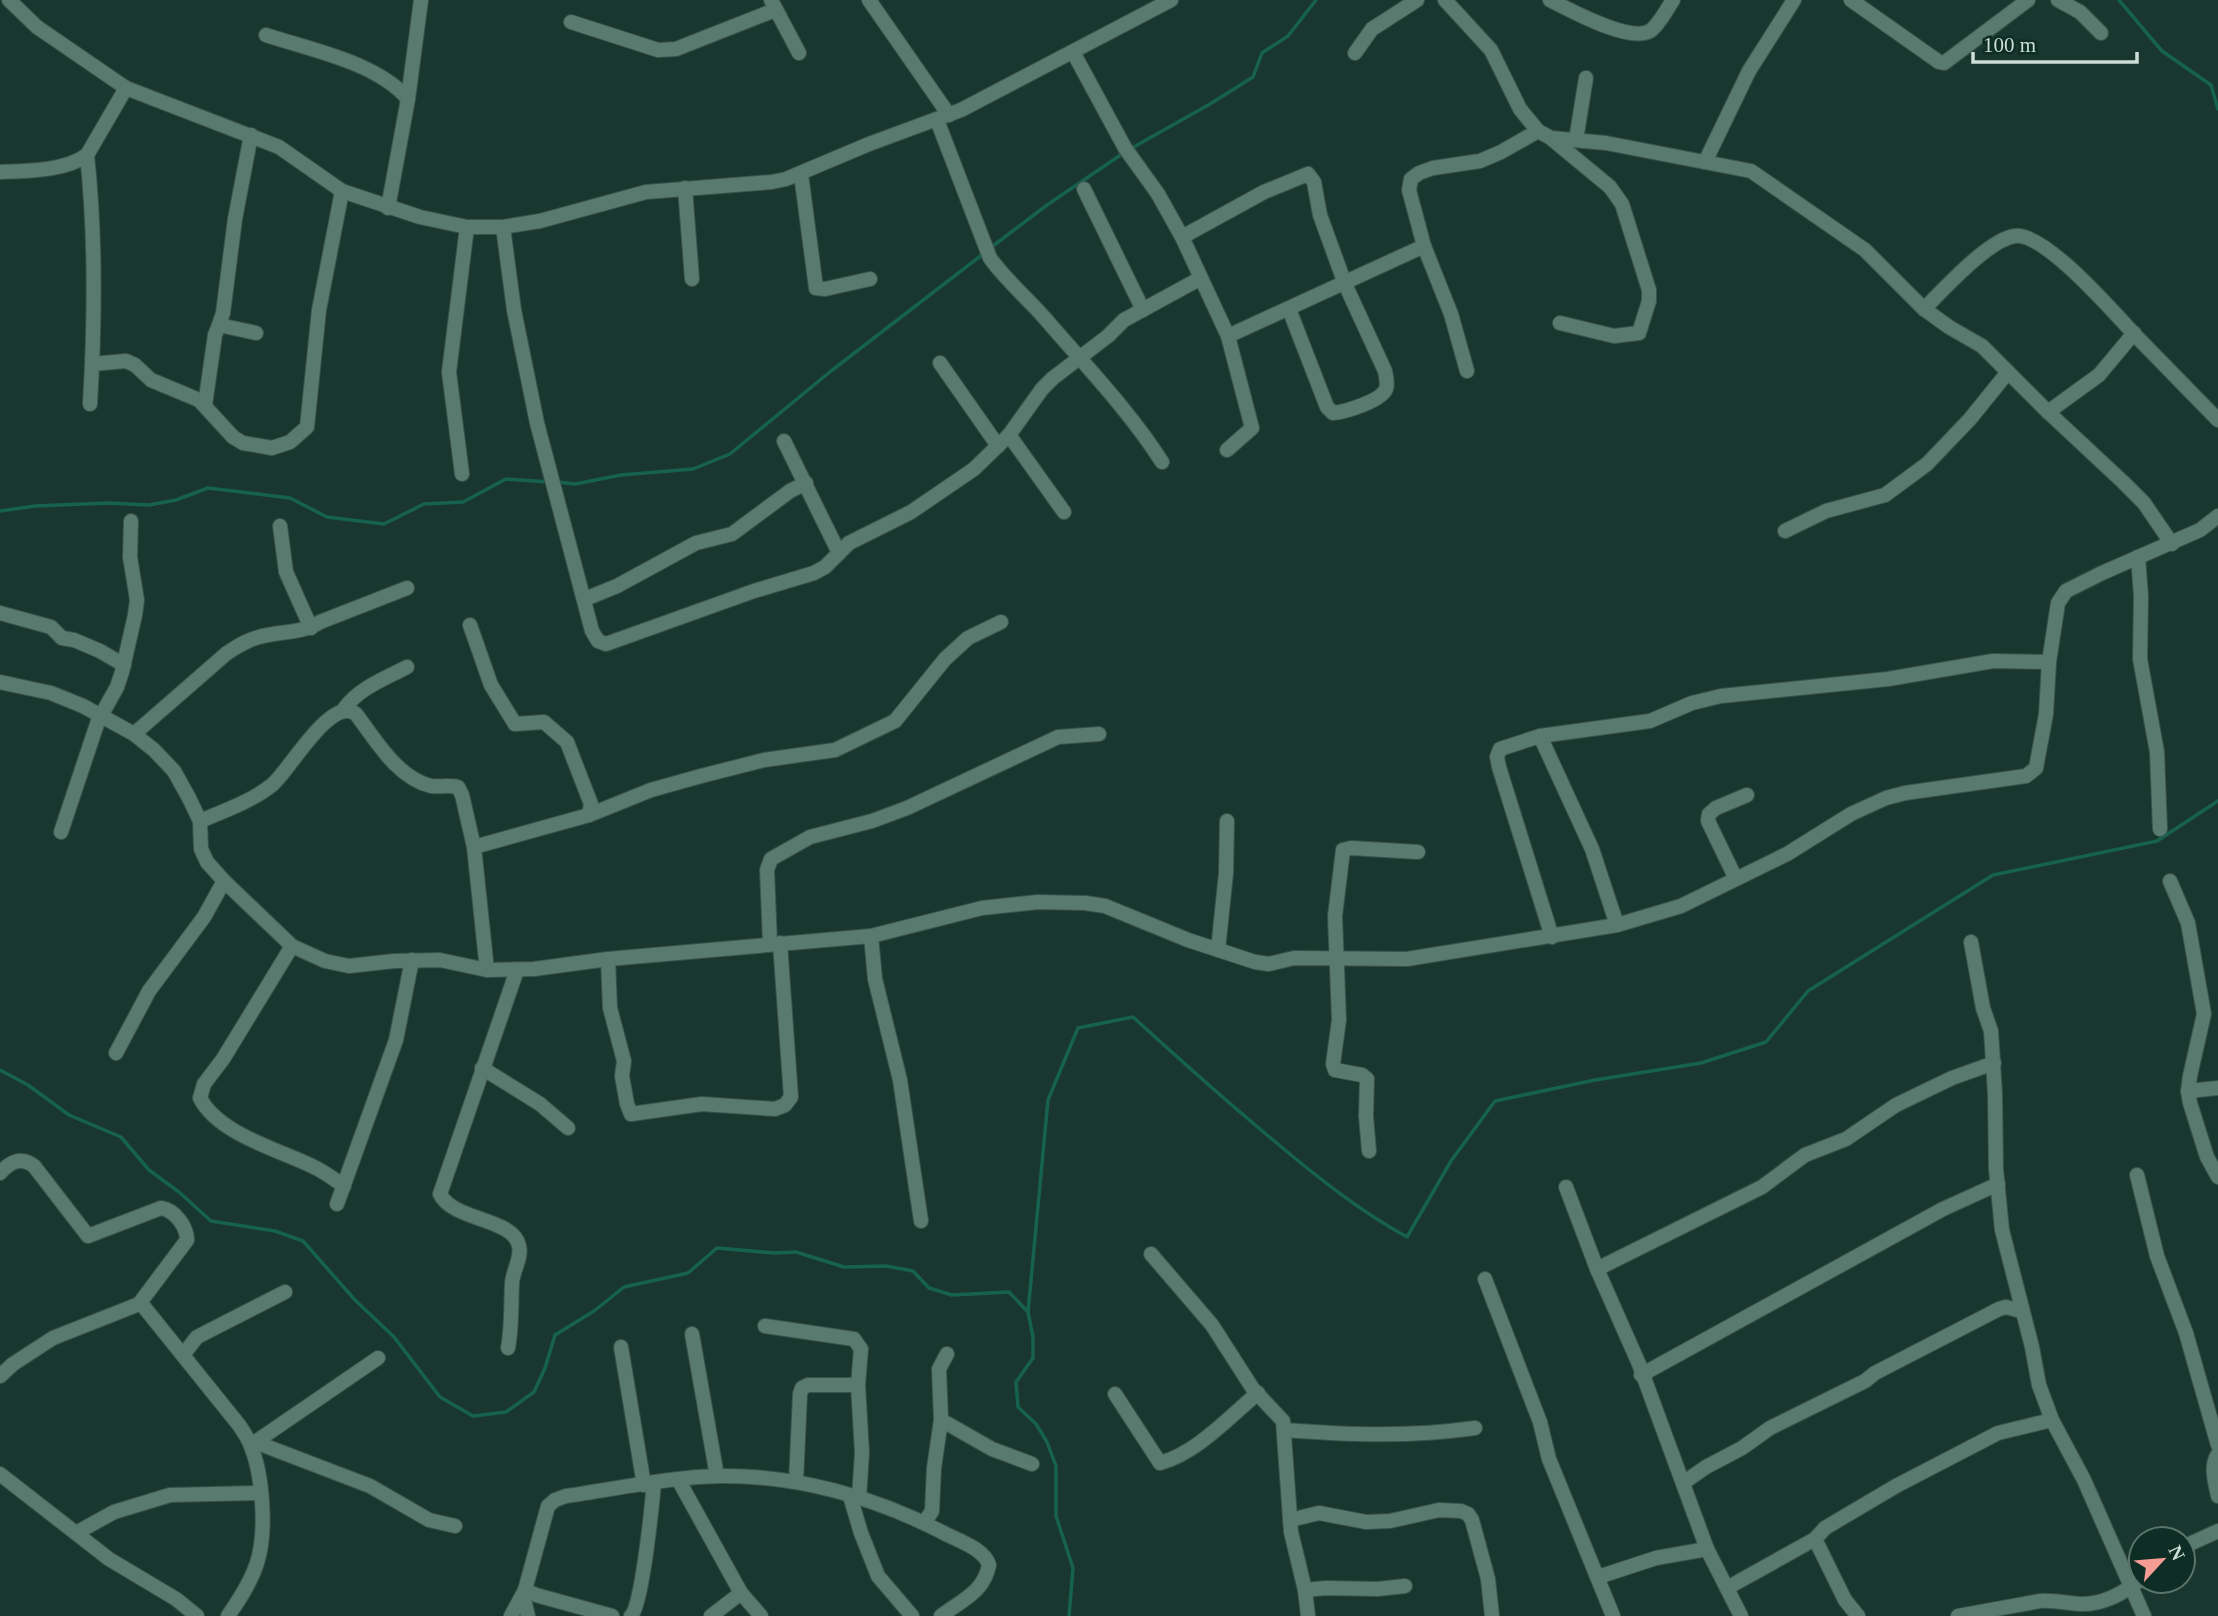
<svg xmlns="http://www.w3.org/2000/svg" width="2218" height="1616" font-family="'Times New Roman',serif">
  <rect width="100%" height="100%" fill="#19372e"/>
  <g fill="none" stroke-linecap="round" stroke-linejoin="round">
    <g stroke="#16624e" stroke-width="3.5">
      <path d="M2119,0l43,51 49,34 7,24"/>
      <path d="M1132,148l78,-44 43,-27 9,-24 26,-17 28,-36"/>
      <path d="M989,249l58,-44 78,-53"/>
      <path d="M557,482l18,2 46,-9 72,-6 37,-15 101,-83 152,-117"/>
      <path d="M0,511l35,-5 73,-3 41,2 27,-5 32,-12 82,10 37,19 57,7 40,-20 39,-2 43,-23 43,3"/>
      <path d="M0,1070l28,15 41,30 52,22 28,33 30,22 32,29 64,10 28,10 52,59 39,37 46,60 33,19 33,-4 28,-20 11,-24 10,-33 39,-24 30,-24 64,-14 29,-25 57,5 22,-1 48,15 42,-1 27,5 16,17 23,7 57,-3 19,20 5,25v21l-17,24 2,25 18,17 11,18 9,24v50l17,52 -4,48"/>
      <path d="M1028,1312l20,-212 30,-72 55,-11c46,42 92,83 140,123 43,36 85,70 134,97l44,-76 44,-60 100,-21 106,-17 65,-21 42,-51 185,-116 164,-34 61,-40"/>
    </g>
    <defs>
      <g id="street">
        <path d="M9,0l28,27 89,61 153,59 63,44 78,26 47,10h36l37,-6 106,-29 126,-10 14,-3 83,-35 92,-34 210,-110"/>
        <path d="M771,0l28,53"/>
        <path d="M869,0l80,115"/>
        <path d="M1445,0l46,50 29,59 18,22 13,7 55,5 145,28 114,79 59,59 25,18 33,19 66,66 75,70 21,21 28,41"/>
        <path d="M1550,0c20,10 79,43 100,31 9,-6 17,-22 23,-31"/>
        <path d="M1851,0l88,62 5,1 84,-63"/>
        <path d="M2058,0l22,12 21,21"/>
        <path d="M571,22l87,28 18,-1 99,-39"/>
        <path d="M266,35c45,15 110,27 142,64"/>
        <path d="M1073,52l52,96 33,46 24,43 46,99 24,92 -25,22"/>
        <path d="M1355,53l17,-24 45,-29"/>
        <path d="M937,120l53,138c17,24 40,42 59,65 38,44 81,89 113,139"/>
        <path d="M251,135l-16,84 -12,94 -4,12 37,8"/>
        <path d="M1552,139l58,48 12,17 27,86v11l-10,32 -25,3 -54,-13"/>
        <path d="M1576,140l10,-62"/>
        <path d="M87,155c9,83 8,166 3,249"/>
        <path d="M1705,162l44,-91 45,-71"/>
        <path d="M0,172c28,-1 65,-1 87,-17l39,-67"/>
        <path d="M801,174l15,114 9,1 45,-10"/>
        <path d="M685,188l7,91"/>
        <path d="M1084,189l59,121"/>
        <path d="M388,208l20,-109 13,-99"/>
        <path d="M503,227l11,83 23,113 55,208 6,10 8,3 148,-53 60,-18 11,-6 24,-24 62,-31 63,-43 35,-34 33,-46 11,-11 55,-42 16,-16 77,-42"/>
        <path d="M1182,237l82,-45 44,-18 6,8 6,33 25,69 40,87c1,6 3,12 1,18 -5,12 -41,23 -53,24l-6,-6 -38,-98"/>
        <path d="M1924,309c19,-19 65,-70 91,-73 30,-4 100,78 121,100 27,28 55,56 82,84"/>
        <path d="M1228,336l196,-90"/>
        <path d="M940,363l58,83"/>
        <path d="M92,364l34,-3 9,4 16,15 48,20 34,37 10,6 29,5 18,-6 17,-15 12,-117 23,-119"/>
        <path d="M1467,371l-16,-57 -27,-68 -15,-56 2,-11 8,-6 14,-5 47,-7 21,-9 37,-21"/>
        <path d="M205,405l10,-70 4,-10"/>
        <path d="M2048,412l51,-37 35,-42"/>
        <path d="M1009,435l55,77"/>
        <path d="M784,441l55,112"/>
        <path d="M462,474l-13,-102 18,-145"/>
        <path d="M280,526l6,46 25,56"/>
        <path d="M1785,531l41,-20 59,-16 42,-31 43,-45 38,-47"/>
        <path d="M2138,557l3,39 -1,63 17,93 3,77"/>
        <path d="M585,599l32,-13 79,-43 36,-9 58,-43 16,-8"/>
        <path d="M0,613l51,14 11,11 12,2 26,11 24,14"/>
        <path d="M470,625l21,60 24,39 29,-2 23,20 24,62 -2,11"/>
        <path d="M0,682l51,11 32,13 51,28 20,16 20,21 15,27 11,23 1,28 6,13 17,19 68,65 33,15 24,5 45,-5 46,-1 47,10 47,-1 74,-10 263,-23 111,-28 56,-6 47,1 20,3 83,34 67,22 14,2 25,-6 113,1 210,-34 64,-19 106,-52 64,-40 35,-16 19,-5 121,-17 10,-8 10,-54 3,-52 9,-59 8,-12 36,-18 98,-43 18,-14"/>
        <path d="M344,709c15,-21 40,-30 63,-42"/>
        <path d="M134,734l93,-81c11,-7 20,-13 32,-16 20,-6 43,-3 61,-15l87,-34"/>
        <path d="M1540,736l52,113 25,76"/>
        <path d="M200,821c24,-10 52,-20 72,-36 18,-15 59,-90 84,-71 19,25 41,64 75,72 9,1 18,-1 27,1l4,8 12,52 13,123"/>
        <path d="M61,832l37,-111 19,-34 5,-15 13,-57 2,-15 -7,-43 1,-36"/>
        <path d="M474,847l115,-32 62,-25 50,-14 63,-16 71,-10 60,-29 50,-62 23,-21 33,-16"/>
        <path d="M1736,879l-28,-58 1,-7 7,-6 31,-13"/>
        <path d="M2170,881l18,42 16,91 -14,62 -2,15 2,12 17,54 11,20"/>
        <path d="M871,936l4,43 25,101 21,141"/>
        <path d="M1552,937l-53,-170 -2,-10 3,-8 40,-13 110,-15 42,-18 29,-7 167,-17 105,-18 56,1"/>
        <path d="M1971,942l12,66 8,23 4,63 1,75 6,61 30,117 7,38 13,35 32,60 60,136"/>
        <path d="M770,943l-3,-73 4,-11 39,-22 62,-16 35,-13 151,-71 41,-3"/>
        <path d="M292,946l-69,113 -19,25 -4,14c19,37 81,52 116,70 10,5 19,12 28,18"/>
        <path d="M1218,950l8,-77 1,-52"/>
        <path d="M608,959l2,49 14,53 -2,15 5,28 4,10 71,-10 73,5 10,-4 6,-8 -11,-154"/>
        <path d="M116,1053l33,-62 55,-74 20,-36"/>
        <path d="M482,1068l58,36 28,24"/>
        <path d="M2188,1091l30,-3"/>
        <path d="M1369,1151l-3,-35 1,-37 -5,-4 -27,-5 -2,-6 6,-44 -4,-104 8,-66 8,-2 67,4"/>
        <path d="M0,1173c10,-11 21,-17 34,-7l54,70 73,-28c14,2 26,19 26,32l-48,64 -86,34 -40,26 -13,12"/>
        <path d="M2137,1175l20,81 29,77 32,112"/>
        <path d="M1566,1187l31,82"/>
        <path d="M337,1204l59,-164 16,-80"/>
        <path d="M1151,1254l61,71 41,64 30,32 8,111 14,58 3,26"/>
        <path d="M1485,1279l55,143 9,37 64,157"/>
        <path d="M139,1304l5,3 95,118c4,6 9,13 11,19 13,30 17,88 7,119 -6,19 -18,37 -29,53"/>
        <path d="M765,1326l89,13 7,10 -3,36 4,68 -3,45"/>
        <path d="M692,1334l25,142"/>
        <path d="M621,1347l23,138"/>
        <path d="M508,1348c4,-22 3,-43 4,-65 1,-13 10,-25 7,-37 -5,-28 -66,-25 -79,-52l77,-224"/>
        <path d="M183,1355l14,-18 88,-45"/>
        <path d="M1641,1375l302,-166 55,-25"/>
        <path d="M1115,1394l45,69c37,-10 69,-46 98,-70"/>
        <path d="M941,1420l51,29 40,15"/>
        <path d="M1285,1430c64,5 126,7 190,-2"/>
        <path d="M255,1442l115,44 59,34 26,6"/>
        <path d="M251,1445l127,-87"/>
        <path d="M2218,1454c-8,12 -3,28 0,42"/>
        <path d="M0,1474l109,85 67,40 21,17"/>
        <path d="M679,1481l62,112 -30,23"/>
        <path d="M796,1482l4,-88 2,-6 6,-3h50"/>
        <path d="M1683,1483l23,-16 36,-19 28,-20 95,-47 10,-8 124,-64 7,-2 15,4"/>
        <path d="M850,1496l11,37 17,43 34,40"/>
        <path d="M1290,1520l29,-7 47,9 24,-1 49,-11 22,1 7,3 4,6 16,59 4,37"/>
        <path d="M924,1523l8,-12 2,-43 7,-48 -2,-51 8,-15"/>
        <path d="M76,1533l38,-21 56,-17 91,-2"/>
        <path d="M1815,1539l30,61 13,16"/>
        <path d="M2183,1547l35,-16"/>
        <path d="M1598,1577l58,-19 51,-9"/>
        <path d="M1727,1588l88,-49 10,-11 71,-42 102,-53 54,-13"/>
        <path d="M525,1590l11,5 76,21"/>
        <path d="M1305,1590l21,-2 52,1 27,-3"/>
        <path d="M741,1593l20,23"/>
        <path d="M523,1595l5,21"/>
        <path d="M511,1616l14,-26 23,-84 7,-6 11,-4c50,-7 103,-19 154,-20 77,-1 154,21 222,56 14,8 42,16 47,33 -5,27 -27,35 -48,51"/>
        <path d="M631,1616c11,-10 21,-111 23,-133"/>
        <path d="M1741,1616l-34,-67 -68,-185 -42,-95 165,-82 43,-32 41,-16 50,-34 56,-27 42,-15"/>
        <path d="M1958,1616l82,-15c14,-1 26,2 40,3 22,1 44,-11 61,-25"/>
      </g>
    </defs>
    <use href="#street" stroke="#39544c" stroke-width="16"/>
    <use href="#street" stroke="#597a6e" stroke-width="14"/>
  </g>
  <g transform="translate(2162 1560) rotate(64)"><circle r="33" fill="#0e2d24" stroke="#5a746c" stroke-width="2"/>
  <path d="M0-5L12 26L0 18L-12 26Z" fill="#f59c95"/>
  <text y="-10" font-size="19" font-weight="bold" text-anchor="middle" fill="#cdded8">N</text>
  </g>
  <path d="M1973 52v10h164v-10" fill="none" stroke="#cdded8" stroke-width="3.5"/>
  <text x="1983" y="52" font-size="21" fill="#cdded8" stroke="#0e2d24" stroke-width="5" paint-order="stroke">100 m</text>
</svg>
